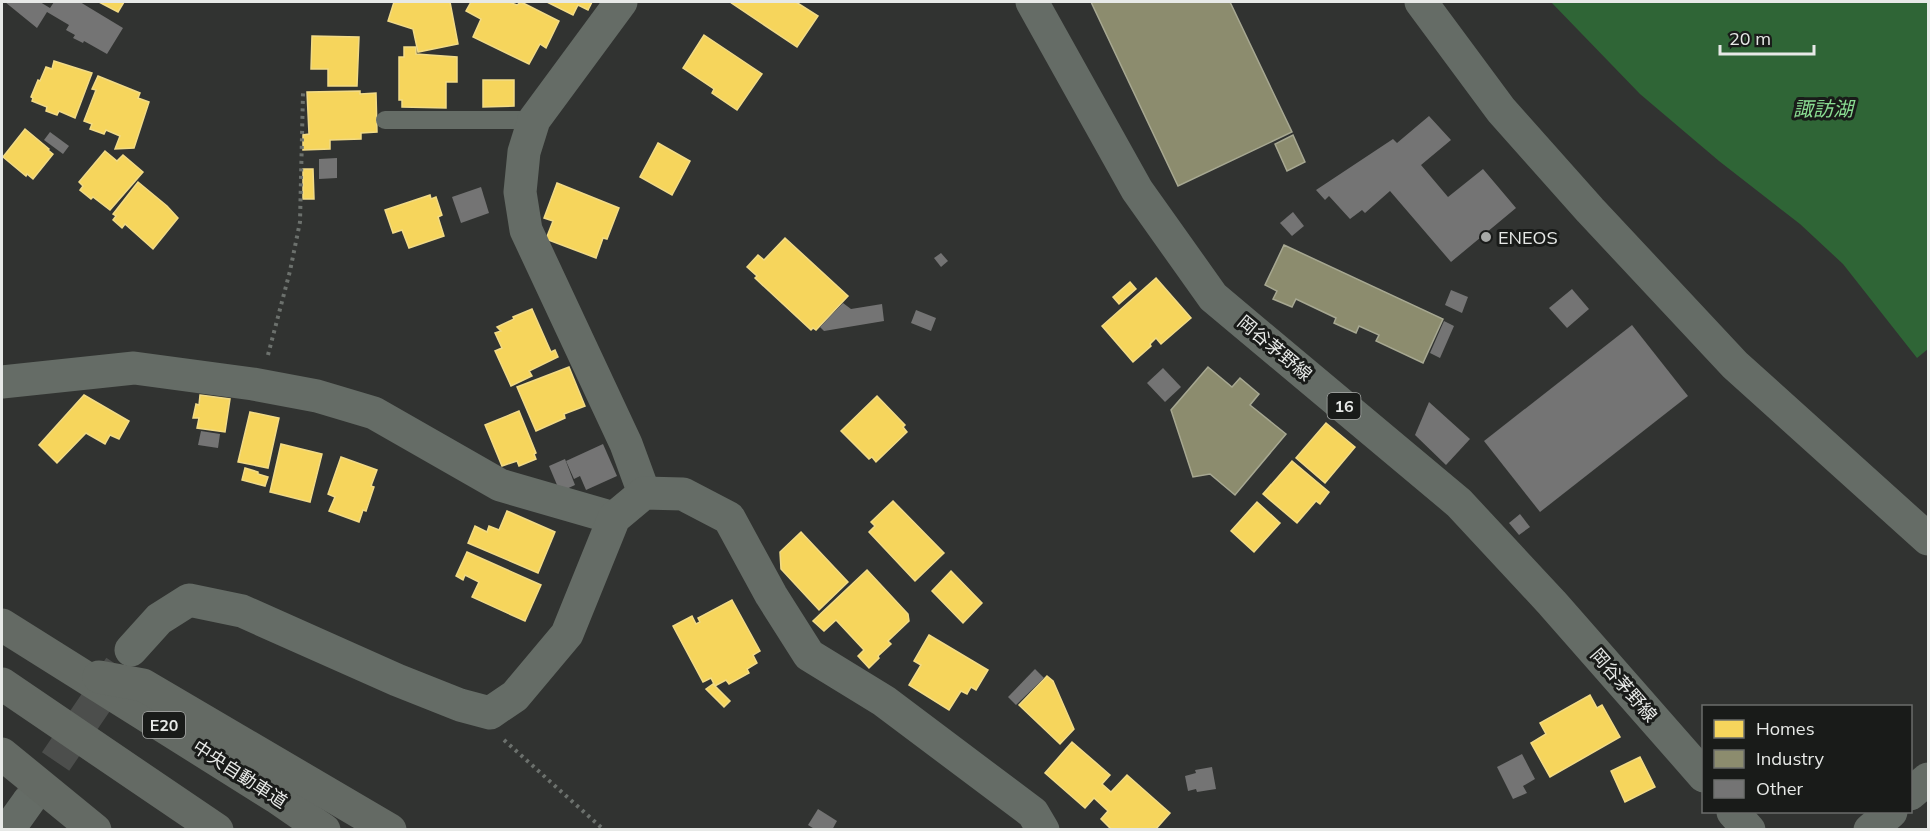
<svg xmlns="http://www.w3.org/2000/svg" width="1930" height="831" font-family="Mulish,'Noto Sans JP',sans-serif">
  <rect width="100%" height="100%" fill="#313331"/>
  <path fill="#2f6536" d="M1551,2h377v347l-11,9 -74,-94 -43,-40 -81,-63 -79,-67z"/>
  <g fill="#f6d55c" stroke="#f2db86" stroke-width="1.5">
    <path d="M99,2h25l-6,10z"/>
    <path d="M394,2h56l8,42 -40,8 -5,-23 -25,-8z"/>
    <path d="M471,2h38l8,3 4,-3 38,19 -13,27 -6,-4 -11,20 -56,-27 8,-18 -15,-8z"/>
    <path d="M547,2h45l-4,8 -10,-5 -5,10z"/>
    <path d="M730,2h66l22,14 -21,31z"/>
    <path d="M704,35l58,39 -25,36 -25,-17 2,-4 -31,-21z"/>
    <path d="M312,36l47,1 -2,49h-29v-17h-17z"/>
    <path d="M404,47h12v7l41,3v25h-11v26l-44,-1v-7h-3v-43h5z"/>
    <path d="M54,61l38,12 -17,45 -16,-7 -2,4 -11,-4 1,-4 -15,-6 1,-3 -2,-1 7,-17 2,1 6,-14 6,2z"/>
    <path d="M98,76l42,17 -2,5 11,4 -15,46 -19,1 5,-13 -14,-6 -2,4 -14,-5 2,-5 -8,-3 12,-31 -4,-1z"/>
    <path d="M483,80h31v26l-31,1z"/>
    <path d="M360,91v3l16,-1 1,39 -16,1v6l-31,1v9l-27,1v-15l6,-1 -2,-42z"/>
    <path d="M25,129l24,20 -1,1 5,4 -20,25 -6,-5 -1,2 -23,-19z"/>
    <path d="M658,143l32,18 -18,34 -32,-18z"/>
    <path d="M105,151l12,10 6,-6 20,17 -33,38 -17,-13 -2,2 -11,-9 3,-4 -4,-4z"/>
    <path d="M303,169h10l1,30h-11z"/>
    <path d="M138,182l29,24 11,12 -25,31 -28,-25 -3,4 -9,-8 3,-4 -3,-2z"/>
    <path d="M557,183l62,25 -12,31 -4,-1 -7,20 -50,-19 7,-18 -9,-3z"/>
    <path d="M430,195l1,4 5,-2 6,18 -4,2 6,19 -35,12 -7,-18 -9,3 -8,-23z"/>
    <path d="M785,238l63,58 -32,34 -3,-2 -2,2 -56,-52 2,-2 -10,-9 11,-12 6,5z"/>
    <path d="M1156,278l35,40 -30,26 -5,-6 -6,6 1,2 -18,16 -31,-36z"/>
    <path d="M1130,282l6,7 -17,15 -6,-7z"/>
    <path d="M532,309l19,43 4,-2 3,7 -29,14 3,5 -21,10 -16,-35 7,-3 -7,-15 6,-2 -4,-4 17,-8 -1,-2z"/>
    <path d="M569,367l16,39 -21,8 1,4 -29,13 -19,-44z"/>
    <path d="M84,395l45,26 -10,18 -9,-4 -5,9 -19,-11 -29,30 -18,-18z"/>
    <path d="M200,395l30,4 -5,33 -28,-4 2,-10h-6l3,-14 3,1z"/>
    <path d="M877,396l28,29 -2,2 4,5 -31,30 -4,-5 -3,2 -28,-28z"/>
    <path d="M519,411l17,42 -2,1 2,5 -17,7 -2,-5 -15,5 -17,-41z"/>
    <path d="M250,412l29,6 -11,50 -30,-6z"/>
    <path d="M1326,423l29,24 -30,36 -29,-25z"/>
    <path d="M281,444l41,10 -12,48 -40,-10z"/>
    <path d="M341,457l36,13 -6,16 3,1 -8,24 -3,-1 -4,12 -30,-11 6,-14 -7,-3z"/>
    <path d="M1292,461l37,31 -9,12 -4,-3 -19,22 -34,-29z"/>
    <path d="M245,468l13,4v2l10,3 -3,9 -23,-6z"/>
    <path d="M893,501l51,52 -29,28 -46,-49 6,-6 -4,-4z"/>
    <path d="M1257,502l23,21 -26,29 -23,-21z"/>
    <path d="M507,511l48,21 -17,41 -70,-30 7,-17 12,6 2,-6 10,4z"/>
    <path d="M801,532l47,50 -29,28 -38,-41 -1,-17z"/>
    <path d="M467,552l74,33 -16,36 -53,-24 7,-15 -14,-7 -2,5 -7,-4z"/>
    <path d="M867,570l41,44 1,7 -21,20 3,3 -13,12 1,2 -10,10 -11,-12 6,-6 -28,-30 -12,11 -11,-10z"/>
    <path d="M951,571l31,32 -19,20 -31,-32z"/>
    <path d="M732,600l28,51 -7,4 4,8 -10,6 2,4 -20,11 -3,-4 -11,6 -4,-8 -8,4 -30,-56 19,-10 4,8 4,-2 -2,-4z"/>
    <path d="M929,635l59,35 -12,20 -5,-3 -4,7 -6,-3 -12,19 -40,-25 12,-20 -7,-4z"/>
    <path d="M1047,676l6,5 21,48 -14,15 -41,-39z"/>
    <path d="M713,684l17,17 -6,6 -18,-18z"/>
    <path d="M1590,695l7,13 5,-3 18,32 -70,40 -19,-34 15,-9 -6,-11z"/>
    <path d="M1072,742l38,33 -8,9 9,8 16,-17 43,38 -15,17h-43l-11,-11 7,-8 -14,-13 -9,10 -40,-35z"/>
    <path d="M1640,757l15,30 -30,15 -14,-31z"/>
  </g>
  <g fill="#8c8c6e" stroke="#a7a892" stroke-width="1.5">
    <path d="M1091,2h139l62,130 -114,54z"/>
    <path d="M1293,135l12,27 -18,9 -12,-27z"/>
    <path d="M1284,245l159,74 -20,44 -47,-22 3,-6 -20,-9 -3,7 -22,-10 2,-5 -40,-19 -4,8 -19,-8 4,-8 -12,-6z"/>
    <path d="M1208,367l24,20 8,-9 19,16 -9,11 36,29 -51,61 -25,-21 -17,3 -22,-67z"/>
  </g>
  <g fill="#747474">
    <path d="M5,2h35l10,6 4,-6h26l43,26 -16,26 -23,-13 -1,2 -10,-5 2,-3 -9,-5 3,-5 -22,-13 -10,16z"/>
    <path d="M1429,116l22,24 -30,25 27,32 35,-28 33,39 -65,54 -61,-71 -25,22 -3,-3 -12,9 -21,-23 -4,4 -9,-10 77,-51 4,4z"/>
    <path d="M50,132l19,14 -6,8 -19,-14z"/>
    <path d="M337,158v20l-18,1v-20z"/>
    <path d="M481,187l8,26 -28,10 -9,-26z"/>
    <path d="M1293,212l11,14 -12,10 -12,-13z"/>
    <path d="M941,253l7,8 -7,6 -7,-9z"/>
    <path d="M1572,289l17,20 -22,19 -18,-20z"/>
    <path d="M1451,290l17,7 -6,16 -17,-8z"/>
    <path d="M843,303l8,6 31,-5 2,17 -60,10 -4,-4z"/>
    <path d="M916,310l20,8 -5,13 -20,-8z"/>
    <path d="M1444,321l10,5 -14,32 -10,-5z"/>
    <path d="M1632,325l56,71 -148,116 -56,-71z"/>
    <path d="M1163,368l18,19 -16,15 -18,-19z"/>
    <path d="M1429,402l41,37 -24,26 -31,-30z"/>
    <path d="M201,431l19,3 -2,14 -20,-3z"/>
    <path d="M603,444l14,32 -31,14 -6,-14 -6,3 -8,-18z"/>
    <path d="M565,459l10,26 -15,7 -11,-26z"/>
    <path d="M1520,514l10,13 -11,8 -10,-12z"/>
    <path d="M1035,669l9,9 -28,27 -8,-8z"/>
    <path d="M1522,754l13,25 -12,7 4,7 -14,6 -16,-32z"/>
    <path d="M1212,767l4,22 -19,3 -1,-3 -8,2 -3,-15 11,-3 -1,-3z"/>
    <path d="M818,809l19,12 -5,9h-16l-8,-5z"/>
  </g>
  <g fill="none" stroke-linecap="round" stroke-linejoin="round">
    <path stroke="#4c4e4c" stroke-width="33" stroke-dasharray="33 16" stroke-linecap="butt" d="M28,802l92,-135"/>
    <g stroke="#6c716d" stroke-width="4" stroke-dasharray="3 4.5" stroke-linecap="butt">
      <path d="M268,355l22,-84 10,-49 3,-129"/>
      <path d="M504,740l100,90"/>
    </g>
    <path stroke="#656c66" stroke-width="18" d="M385,120h149"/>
    <g stroke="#656c66" stroke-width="33">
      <path d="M621,2l-87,118 -10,32 -4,40 6,38 100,214 18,49"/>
      <path d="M2,382l132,-14 119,16 64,12 57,17 126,72 114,33"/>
      <path d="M131,650l28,-31 30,-19 53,11 155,69 63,25 30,8 25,-17 52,-62 47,-116 30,-25 39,1 46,24 42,77 38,60 75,46 149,112 10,17"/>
      <path d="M1910,794l18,-15"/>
      <path d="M8,830l20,-28"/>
      <path d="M1870,830l21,-18"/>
    </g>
    <g stroke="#656c66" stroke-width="33">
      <path d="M1032,2l105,188 76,107 246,206 93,100 152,173"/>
      <path d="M1421,2l80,108 89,100 145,155 193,174"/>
      <path d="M1733,812l16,18"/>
    </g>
    <g stroke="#646a64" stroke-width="33">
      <path d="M2,625l274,172 48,33"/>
      <path d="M99,677l44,8 247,145"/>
      <path d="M2,684l215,146"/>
      <path d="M2,754l93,76"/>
    </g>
  </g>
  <circle fill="#a7a9a7" stroke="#191b19" stroke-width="2" cx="1486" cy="237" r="6"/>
  <g text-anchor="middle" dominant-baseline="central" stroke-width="6" stroke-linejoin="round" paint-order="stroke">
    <g fill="#191b19" stroke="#a9aba9" stroke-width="1.5">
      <rect x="1327.5" y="393" width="33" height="26" rx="4.5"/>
      <rect x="143" y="712" width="42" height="26" rx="4.5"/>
    </g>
    <g font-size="16" font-weight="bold" fill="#e7e9e7">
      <text x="1344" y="406">16</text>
      <text x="164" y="725">E20</text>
    </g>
    <g font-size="18" fill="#e7e9e7" stroke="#191b19" text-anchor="start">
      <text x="1498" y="237">ENEOS</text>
    </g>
    <g font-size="18" fill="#e7e9e7" stroke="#191b19">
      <text transform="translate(1275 348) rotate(40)">岡谷茅野線</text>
      <text transform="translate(1624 685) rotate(49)">岡谷茅野線</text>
      <text transform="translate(240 774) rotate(33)">中央自動車道</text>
    </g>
    <g font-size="20" font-style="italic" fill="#8add92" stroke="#191b19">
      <text x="1823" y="108">諏訪湖</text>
    </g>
  </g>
  <rect width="1930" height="831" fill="none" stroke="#e7e9e7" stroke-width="6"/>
  <rect x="1702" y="705" width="210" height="108" fill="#191b19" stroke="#6b6d6b" stroke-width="1.5"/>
  <rect x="1714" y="720" width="30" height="18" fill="#f6d55c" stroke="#6b6d6b" stroke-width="1.5"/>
  <text x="1756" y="735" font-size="18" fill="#e7e9e7">Homes</text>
  <rect x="1714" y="750" width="30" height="18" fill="#8c8c6e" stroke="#6b6d6b" stroke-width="1.5"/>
  <text x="1756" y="765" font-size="18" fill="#e7e9e7">Industry</text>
  <rect x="1714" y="780" width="30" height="18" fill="#747474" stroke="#6b6d6b" stroke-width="1.5"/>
  <text x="1756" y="795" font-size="18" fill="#e7e9e7">Other</text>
  <path d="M1720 45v9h94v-9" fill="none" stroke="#e7e9e7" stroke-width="3"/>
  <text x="1729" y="45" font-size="18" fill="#e7e9e7" stroke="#191b19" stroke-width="4.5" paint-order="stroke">20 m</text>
</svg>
